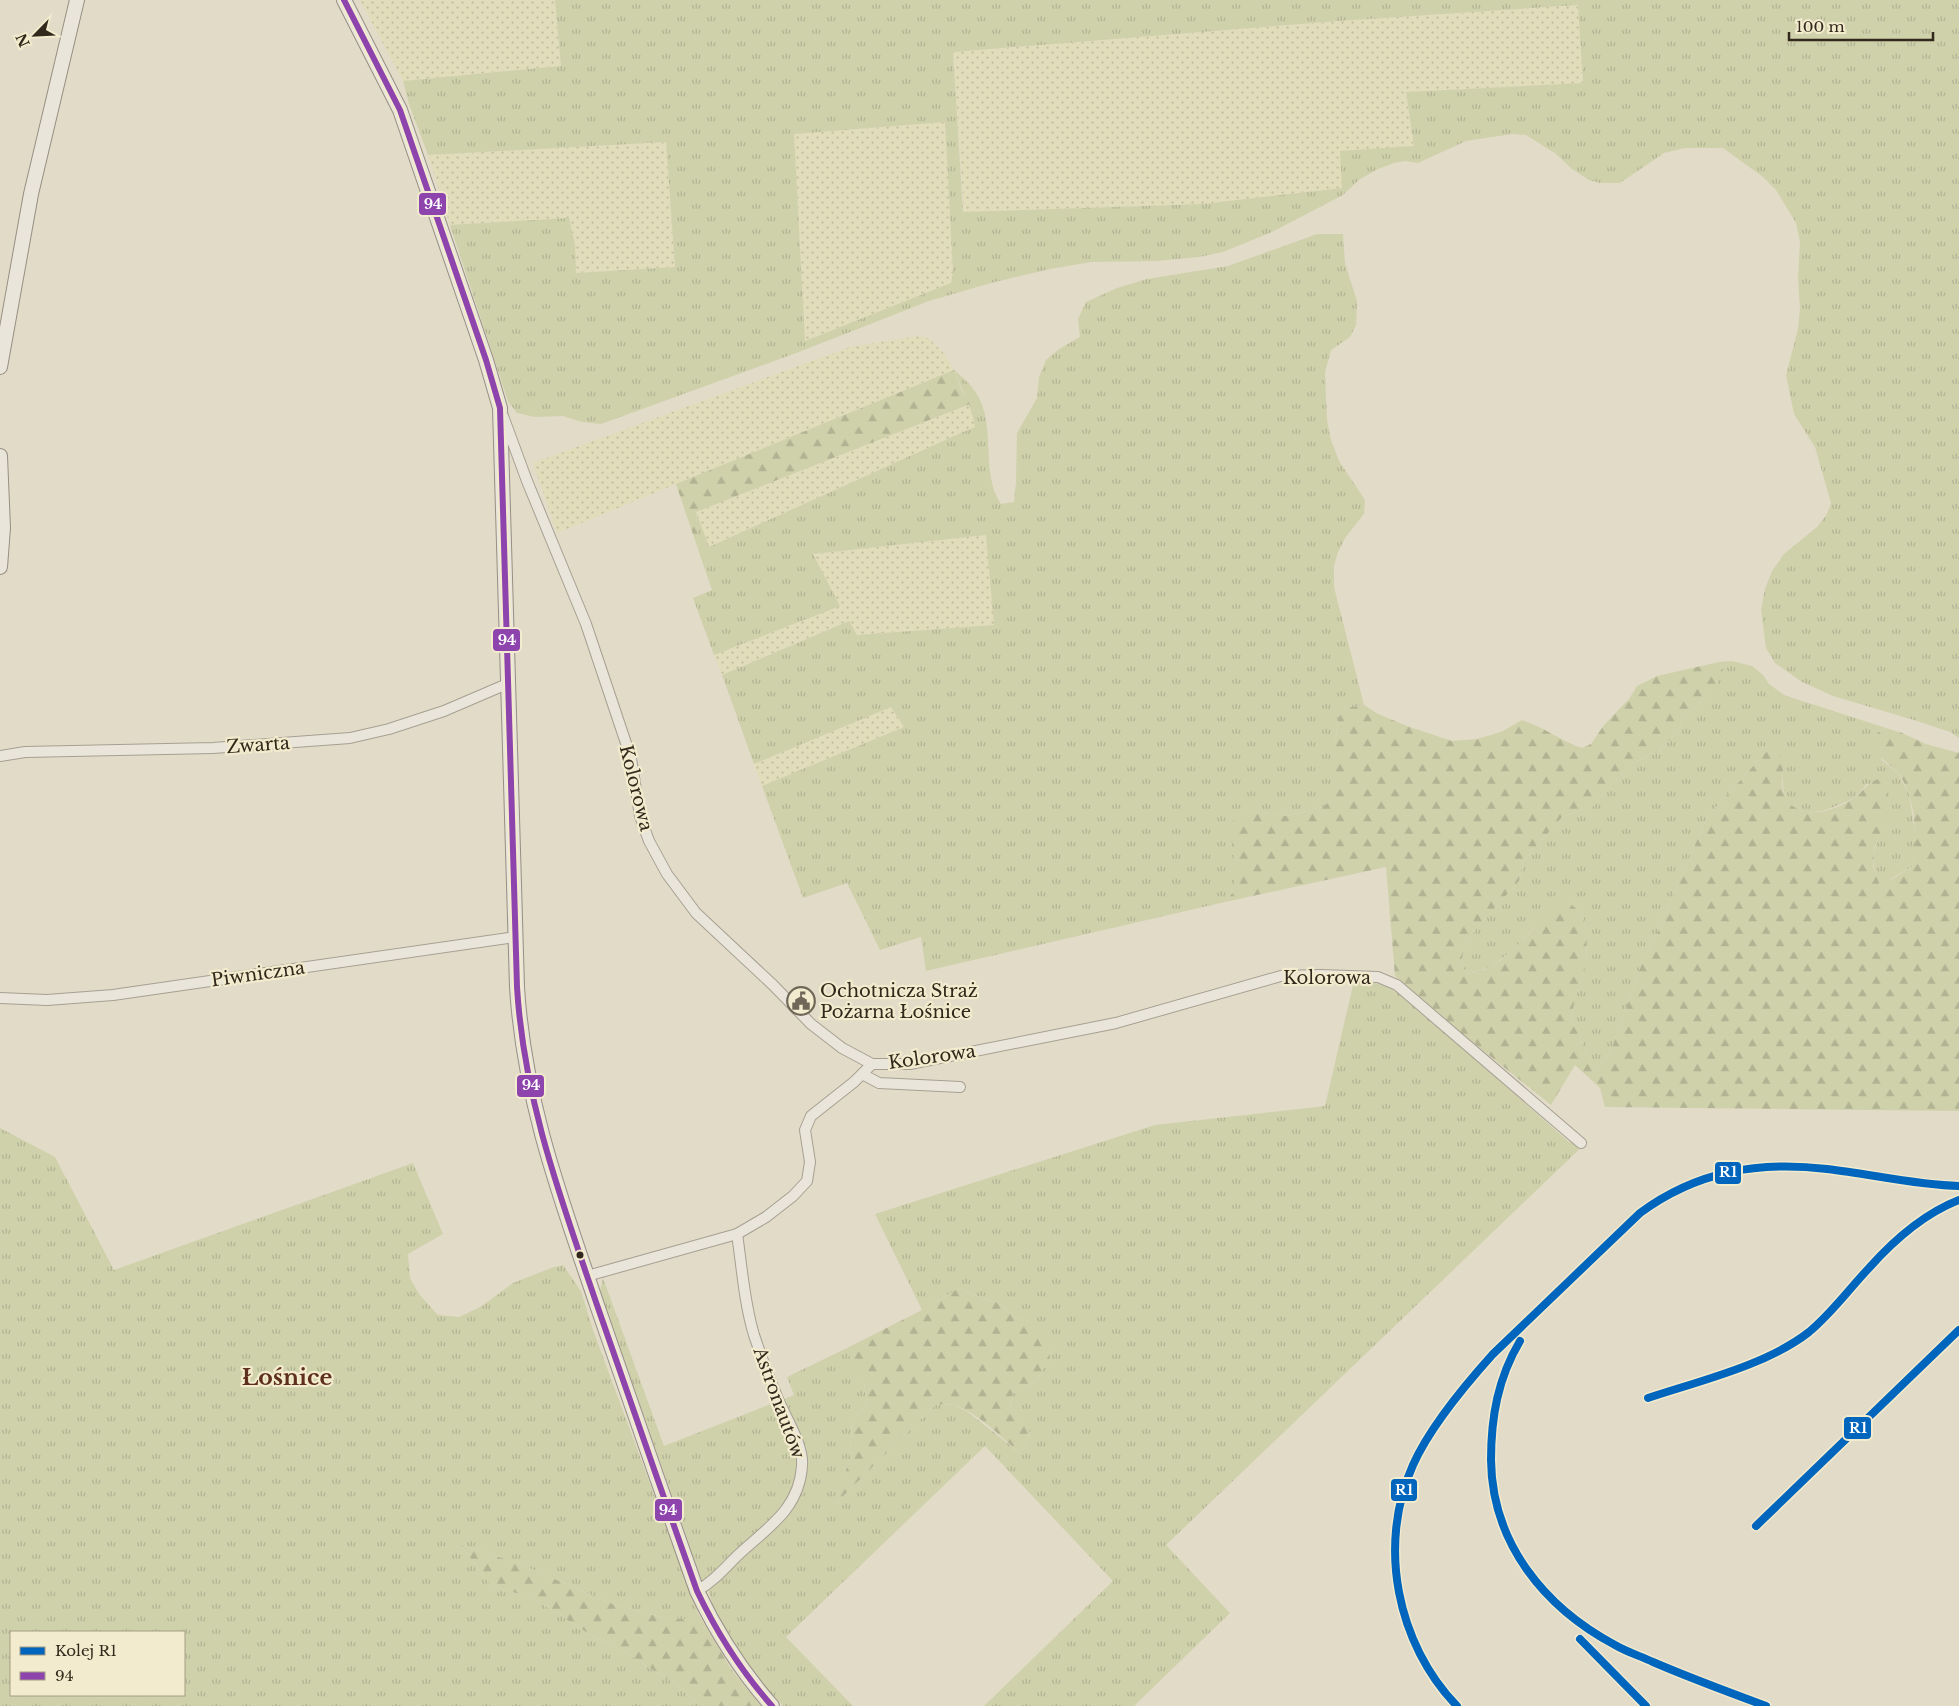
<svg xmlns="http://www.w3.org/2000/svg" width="1959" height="1706" font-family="'Libre Baskerville',serif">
  <defs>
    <pattern id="farmland-dots" width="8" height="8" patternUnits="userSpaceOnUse" patternTransform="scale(1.25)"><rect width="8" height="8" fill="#e1dcb9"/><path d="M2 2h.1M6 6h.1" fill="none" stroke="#c2bd9e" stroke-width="1.8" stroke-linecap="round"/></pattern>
    <pattern id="grass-tufts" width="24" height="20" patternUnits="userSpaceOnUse" patternTransform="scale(1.25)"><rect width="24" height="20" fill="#cfd1ab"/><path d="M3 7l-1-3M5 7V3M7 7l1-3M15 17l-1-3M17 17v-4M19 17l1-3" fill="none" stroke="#b2b393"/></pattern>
    <pattern id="forest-firs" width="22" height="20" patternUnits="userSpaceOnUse" patternTransform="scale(1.25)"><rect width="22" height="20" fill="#cfd1ab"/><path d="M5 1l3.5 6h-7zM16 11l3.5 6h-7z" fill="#b2b393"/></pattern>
  </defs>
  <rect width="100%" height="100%" fill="#e2dbc8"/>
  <g fill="url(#farmland-dots)">
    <path d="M360,0h195l6,66 -158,15z"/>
    <path d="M1578,5l5,78 -177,9 8,54 -73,6 2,36 -140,16 -239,8 -11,-160 385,-31z"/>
    <path d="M945,122l8,150 -2,11 -146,58 -11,-207z"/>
    <path d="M666,142l9,125 -100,6v-28l-6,-27 -119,7 -22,-70z"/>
    <path d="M919,336l9,2 14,13 12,19 -397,163 -24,-70 317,-116z"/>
    <path d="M970,404l6,23 -24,10 -244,110 -12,-35z"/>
    <path d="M986,535l9,90 -138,10 -9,-14 -126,54 -8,-20 125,-49 -26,-52z"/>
    <path d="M891,707l13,20 -142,59 -8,-22z"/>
  </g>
  <g fill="url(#grass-tufts)" fill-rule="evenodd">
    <path d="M555,0h1404v738l-9,-6 -36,-12 -81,-24 -31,-14 -27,-19 -9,-15 -5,-38 4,-21 7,-18 12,-17 33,-27 10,-13 4,-11 -16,-56 -21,-33 -8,-39 12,-46 2,-21 -2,-29 2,-38 -4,-18 -20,-33 -13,-13 -40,-29h-38l-21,5 -44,30h-20l-11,-3 -17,-11 -16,-15 -30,-19 -14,-1 -46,7 -48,22 -13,-2 -11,2 -16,6 -18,10 -17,16 -71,37 -49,20 -24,5 -42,4 -66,1 -41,7 -59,14 -62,18 -130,51 -198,72 -19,-2 -19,-6 -28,1 -18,-4 -9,-12 -58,-176 119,-7 6,27 1,28 99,-6 -9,-125 -238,13 -19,-51 -6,-23 158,-15zM1578,5l5,78 -177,9 8,54 -74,5 2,37 -139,16 -240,8 -10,-160 385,-31zM945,122l8,150 -2,11 -146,58 -11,-207z"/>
    <path d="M1317,234h26l2,29 12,38 -1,24 -6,12 -19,13 -6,22 2,48 4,20 8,21 26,39 -1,14 -19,24 -7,14 -4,14v21l30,118 -18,3 -8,10 -3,29v51l-13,9 -35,9 -43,-5 -10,51v29l-9,11 -299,69 -5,-34 -41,13 -33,-67 -44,15 -41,-112 142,-59 -13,-20 -137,57 -32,-89 127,-54 8,14 137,-10 -8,-90 -173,19 27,52 -126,49 -21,-57 19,-8 -13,-38 -3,-40 13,35 243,-110 23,-10c-3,-22 -13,-36 -21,-57 6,5 12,10 17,16 29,33 7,84 30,118l13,-2 2,-20 1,-49 20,-35 2,-21 7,-17 13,-11 21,-12 -2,-18 8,-17 31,-14 30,-9 81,-13z"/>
    <path d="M1732,661l20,5 11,9 6,9 15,11 102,33 -12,7 8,25 16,13 11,21 7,44 -3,28 -18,10 -15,11c-10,-29 -9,-34 4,-61l-16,-43c-4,4 -8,10 -13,14 -4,3 -10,5 -14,7 -34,16 -62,10 -58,-33l-15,-21 -61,67 -49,114 -15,29 -34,96 -15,14 -23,-53 7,-29 8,-23 1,-31 -4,-20 -15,-12 -35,27 -21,22 -23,17 -22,6 -6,-10 3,-15 11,-19 44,-49 4,-19 39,-45 31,-11 13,-16 27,-27 26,-12 20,-20 3,-12 28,-26 13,-23 -4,-8z"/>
    <path d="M1354,981c24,1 31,3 51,17l164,144 12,2 7,-3 -422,404 64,68 -96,93h-150l129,-125 -128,-135 -199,191 67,69h-70l-35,-37 -16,-24 -19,-39 -5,-16 73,-69 23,-43 -8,-45 -12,-34 10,-4 -7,-18 60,-29 17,35 3,22 -15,16 -2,38 -15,45 100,-99 18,-1 15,8 52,41 10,-20 -9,-15 -11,-11 3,-13 23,-13 14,-22 -1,-11 -18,-26 -15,-5 -20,-15 -20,-6 -17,-8 -37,22 -47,-96 280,-89 170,-19z"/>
    <path d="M0,1128l55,29 59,113 299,-107 30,71 -35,20 2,24 9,16 19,21 21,2 23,-11 31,-23 38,-15 12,-3 18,26 12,39 105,283 -8,7 -34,-4 -46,-13 -95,-41 -54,-17 30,41 42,12 61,39 21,9 59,37 27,23h-701zM11,1632h173v63h-173z"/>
    <path d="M603,1278l61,168 112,-44c8,20 21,43 22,65 1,42 -64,89 -93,116l-3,-2 -102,-290z"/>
  </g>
  <g fill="url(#forest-firs)">
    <path d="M954,370l8,21 8,13 -274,108 3,40 -23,-68z"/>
    <path d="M1719,662l4,8 -1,7 -12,16 -28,26 -3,12 -20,20 -26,12 -27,27 -13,16 -31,11 -39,45 -4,19 -44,49 -11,19 -3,15 6,10c7,-2 17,-3 23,-7 30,-17 47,-49 78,-65l15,12 4,20 -1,31 -8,23 -7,29 23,53 15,-14 34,-96 15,-29 49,-114 61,-67 11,2c1,6 4,13 4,19 0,5 -2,10 -1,15 7,38 49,28 72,12 10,-7 12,-14 24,-19l10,12 1,13 -5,22 -10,22 -1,18 7,20 33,-20c2,-22 4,-52 -5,-73 -2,-7 -6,-16 -11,-21 -11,-12 -26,-17 -23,-37l12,-7 16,5 24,11 33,9v358l-354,-4 -5,-19 -25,-23 -24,40 -91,-73 -65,-56 -9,-109 -161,35 9,-11v-29l-4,-35 6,-12 8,-4 43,5 35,-9 13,-9v-51l3,-29 8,-10 18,-3 14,9 29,12 45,15 25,-2 24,-7 21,-12c22,7 39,21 60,28l9,-4 13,-19 25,-26 8,-13 20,-10z"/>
    <path d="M959,1288l17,8 20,6 20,15 15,5 15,15 3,11 1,11 -14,22 -23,13 -3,12 11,12 9,14 -10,21c-18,-15 -43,-41 -66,-48 -5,-2 -13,0 -19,0l-101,100 16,-46 2,-38 15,-16 -3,-22 -14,-25 -3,-10 75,-38z"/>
    <path d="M461,1545l54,17 95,41 46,13 34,4 8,-7 33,56 30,37h-60l-27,-23 -59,-37 -21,-9 -61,-39 -42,-12z"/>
  </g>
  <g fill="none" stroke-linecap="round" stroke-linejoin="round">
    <defs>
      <g id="street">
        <path d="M503,416l24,65 59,143 45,134 9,58 9,25 18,33 29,39 77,72 38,39 31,24 30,16h38l206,-41 165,-47 40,-1 57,2 19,8 184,158"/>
        <path d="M0,756l25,-4 188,-4 137,-10 39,-9 55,-18 63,-27"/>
        <path d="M0,998l47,2 66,-5 402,-58"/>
        <path d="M862,1074l17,9 81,4"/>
        <path d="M587,1276l150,-42 29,-17 27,-21 14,-15 3,-19 -5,-32 6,-14 43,-34 18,-18"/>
        <path d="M697,1591c17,-10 27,-22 40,-35 28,-27 62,-45 65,-90 2,-20 -16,-48 -24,-67 -9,-21 -17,-43 -24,-64 -10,-33 -12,-68 -17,-101"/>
      </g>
      <g id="secondary">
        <path d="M344,0l56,110 86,250 14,48 17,579c7,114 44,212 80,318 33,95 66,191 100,286 20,42 44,80 75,115"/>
        <path d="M0,367l31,-173 46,-194"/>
        <path d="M0,456l3,72 -3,39"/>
      </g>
    </defs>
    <use href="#street" stroke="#a6a092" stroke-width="12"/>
    <use href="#secondary" stroke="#968f82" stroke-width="16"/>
    <use href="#street" stroke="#e9e5da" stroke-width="10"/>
    <use href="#secondary" stroke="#e9e5da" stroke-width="14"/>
    <defs>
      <path id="bus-1" d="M344,0l56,110 86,250 14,48 17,579c7,114 44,212 80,318 33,95 66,191 100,286 20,42 44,80 75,115"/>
    </defs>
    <use href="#bus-1" stroke="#f3ebcd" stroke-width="10"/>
    <use href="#bus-1" stroke="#8e44ad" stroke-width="6"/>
    <defs>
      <g id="rail-1">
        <path d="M1520,1341c-22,37 -29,76 -29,119 1,83 53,147 124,185 12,7 25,11 38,17 37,16 75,30 113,44"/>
        <path d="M1648,1398c51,-17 119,-33 161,-66 23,-19 40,-43 60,-64 25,-28 54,-54 90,-68"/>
        <path d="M1756,1526l203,-196"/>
        <path d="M1580,1639l66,67"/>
        <path d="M1457,1706c-60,-62 -80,-161 -44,-241 16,-36 53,-81 80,-111l147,-141c57,-42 118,-52 187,-44 44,5 88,16 132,17"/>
      </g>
    </defs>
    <use href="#rail-1" stroke="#f3ebcd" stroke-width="11"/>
    <use href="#rail-1" stroke="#0065bd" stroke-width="8"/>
  </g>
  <defs>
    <symbol id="civic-ring" viewBox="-11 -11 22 22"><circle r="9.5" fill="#f3ebcd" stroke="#706758" stroke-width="1.5"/><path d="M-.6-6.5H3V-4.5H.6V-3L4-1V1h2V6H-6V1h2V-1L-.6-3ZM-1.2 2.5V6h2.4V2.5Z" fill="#706758"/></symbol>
  </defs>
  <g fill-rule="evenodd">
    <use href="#civic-ring" x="785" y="985" width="32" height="32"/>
  </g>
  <circle fill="#33281c" stroke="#f3ebcd" stroke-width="2" cx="580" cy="1255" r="4.5"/>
  <g text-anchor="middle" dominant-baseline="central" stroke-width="4.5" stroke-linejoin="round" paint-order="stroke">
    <g font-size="18" fill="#33281c" stroke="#f3ebcd">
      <text transform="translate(258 745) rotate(-4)">Zwarta</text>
      <text transform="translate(636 788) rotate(76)">Kolorowa</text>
      <text transform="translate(258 974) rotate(-8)">Piwniczna</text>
      <text x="1327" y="978">Kolorowa</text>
      <text transform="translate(932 1057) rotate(-8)">Kolorowa</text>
      <text transform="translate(779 1403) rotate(70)">Astronautów</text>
    </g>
    <g font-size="18" fill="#33281c" stroke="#f3ebcd" text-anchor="start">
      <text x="820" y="991">Ochotnicza Straż<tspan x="820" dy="21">Pożarna Łośnice</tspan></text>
    </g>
    <g font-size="22" font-weight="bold" fill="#5e2f1d" stroke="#f3ebcd">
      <text x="287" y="1377">Łośnice</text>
    </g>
  </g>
  <g stroke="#f3ebcd" stroke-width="2">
    <rect x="418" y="192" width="29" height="24" rx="5" fill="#8e44ad"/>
    <rect x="492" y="628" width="29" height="24" rx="5" fill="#8e44ad"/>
    <rect x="516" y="1074" width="29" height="24" rx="5" fill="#8e44ad"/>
    <rect x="1714" y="1161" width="28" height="24" rx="5" fill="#0065bd"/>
    <rect x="1843" y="1416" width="29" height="24" rx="5" fill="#0065bd"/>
    <rect x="1390" y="1478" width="28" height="24" rx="5" fill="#0065bd"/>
    <rect x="654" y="1498" width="29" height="24" rx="5" fill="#8e44ad"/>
  </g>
  <g font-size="14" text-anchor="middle" font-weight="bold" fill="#fff">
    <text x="433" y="209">94</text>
    <text x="507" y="645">94</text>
    <text x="531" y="1090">94</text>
    <text x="1728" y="1177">R1</text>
    <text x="1858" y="1433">R1</text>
    <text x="1404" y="1495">R1</text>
    <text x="668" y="1515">94</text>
  </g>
  <rect x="10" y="1631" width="175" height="65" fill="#f3ebcd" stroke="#a69d86"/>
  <rect x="20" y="1647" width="25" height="8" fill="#0065bd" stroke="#a69d86"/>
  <text x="55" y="1656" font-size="15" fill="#33281c">Kolej R1</text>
  <rect x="20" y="1672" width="25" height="8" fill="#8e44ad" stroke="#a69d86"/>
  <text x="55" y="1681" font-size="15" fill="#33281c">94</text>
  <g transform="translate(35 35) rotate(246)" stroke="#f3ebcd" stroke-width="4" paint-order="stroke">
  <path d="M0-4L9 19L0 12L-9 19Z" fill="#33281c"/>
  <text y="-8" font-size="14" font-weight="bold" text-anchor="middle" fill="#33281c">N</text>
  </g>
  <path d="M1789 32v8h144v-8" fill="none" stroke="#33281c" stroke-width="2.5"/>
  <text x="1796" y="32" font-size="15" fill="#33281c" stroke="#f3ebcd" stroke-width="4" paint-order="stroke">100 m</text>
</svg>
